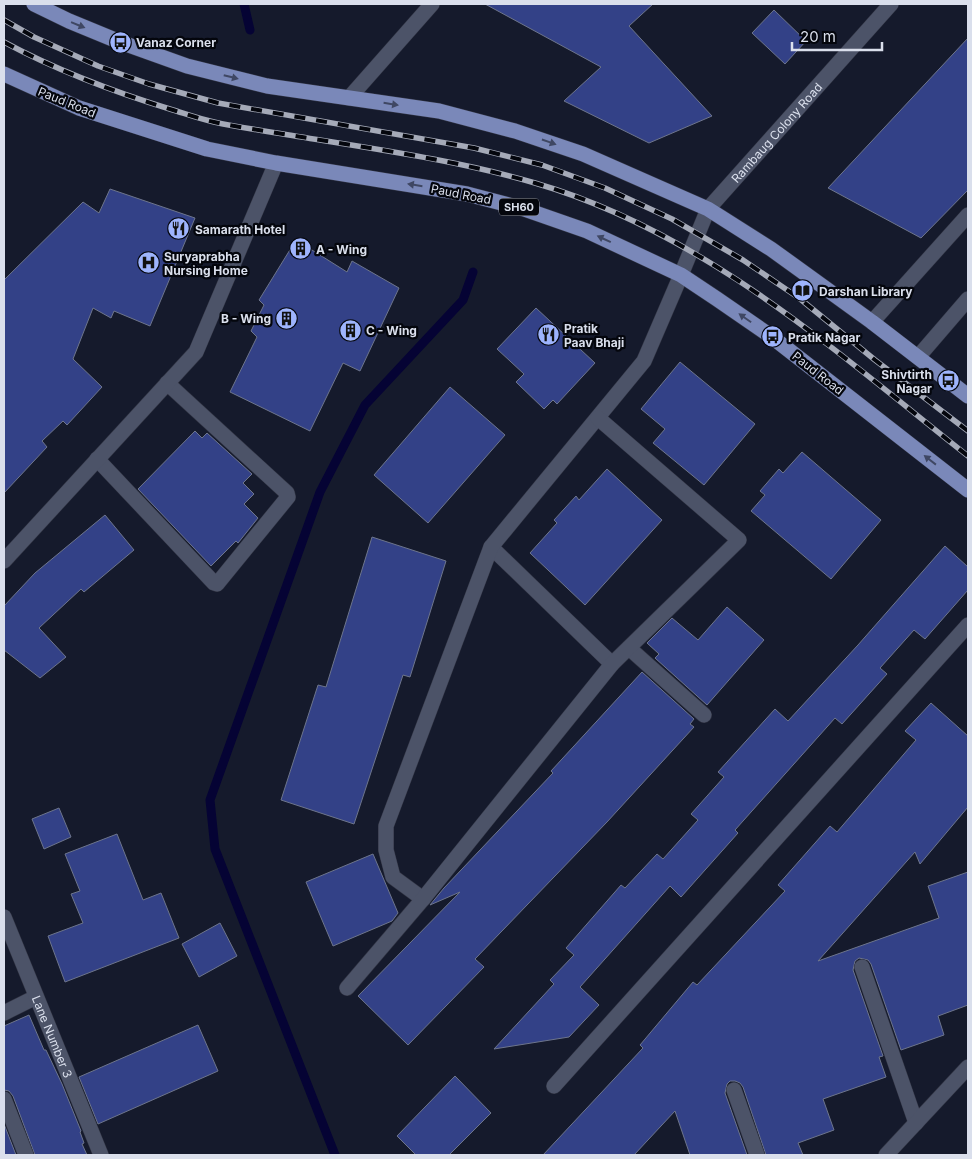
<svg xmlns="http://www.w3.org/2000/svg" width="972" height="1159" font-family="Inter,sans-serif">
  <rect width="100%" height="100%" fill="#151a2c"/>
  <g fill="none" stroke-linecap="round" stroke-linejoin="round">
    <g stroke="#050334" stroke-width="9">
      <path d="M244,4l6,26"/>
      <path d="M335,1155l-120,-306 -5,-49 110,-308 45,-87 98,-105 10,-28"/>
    </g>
  </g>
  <g fill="#334187" stroke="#6d758c">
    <path d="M485,4h168l-24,22 83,90 -63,27 -85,-42 37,-34z"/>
    <path d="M774,10l32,31 -21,23 -33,-31z"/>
    <path d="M968,38v152l-47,48 -93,-50z"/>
    <path d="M110,189l85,29 -45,108 -36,-15 -3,7 -18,-10 -20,51 29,28 -35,38 -4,-4 -21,20 5,6 -43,46v-213l79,-78 16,11z"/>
    <path d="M296,240l51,32 5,-11 47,27 -39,83 -17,-8 -33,68 -80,-39 27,-55 -6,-6 13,-26 -5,-5z"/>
    <path d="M536,308l59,55 -38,41 -4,-4 -9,9 -28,-27 8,-8 -27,-25z"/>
    <path d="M680,362l75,62 -51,61 -51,-42 12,-14 -24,-20z"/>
    <path d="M450,387l55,48 -77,88 -54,-48z"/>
    <path d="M195,431l7,7 5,-5 45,41 -9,9 11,11 -10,10 14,14 -20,25 -2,-2 -25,25 -73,-77z"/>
    <path d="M802,452l79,68 -50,59 -80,-68 14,-16 -5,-4 19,-22 4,4z"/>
    <path d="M607,469l55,51 -77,85 -55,-52 27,-30 -3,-3 22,-24 3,4z"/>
    <path d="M105,515l29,35 -50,42 -3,-3 -42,39 27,29 -26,21 -36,-28v-44l31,-33z"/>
    <path d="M372,537l74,24 -36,116 -7,-2 -49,149 -73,-24 37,-115 8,2z"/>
    <path d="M945,546l23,21v23l-43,49 -11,-9 -34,38 7,6 -45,50 -7,-6 -100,112 3,3 -57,64 -11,-11 -90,101 19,18 -30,32 -75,12 60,-65 -4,-4 24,-25 -8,-7 55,-63 4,3 32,-34 6,5 35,-39 -7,-6 33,-37 -6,-5 57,-63 13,12 70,-76z"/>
    <path d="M727,607l37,33 -57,65 -52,-47 4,-4 -12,-11 25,-25 26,22z"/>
    <path d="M642,672l52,47 -4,5 4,3 -87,95 -132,137 9,8 -76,78 -50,-49 102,-104 -30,13 14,-17 109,-115 -2,-2z"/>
    <path d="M931,703l37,33v71l-48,57 -5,-12 -97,109 121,-43 -11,-32 40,-14v133l-30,11 6,19 -43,15 -30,-86 -3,-4 -9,-2 -4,3 -2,9 30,86 -4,1 7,20 -63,22 11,31 -36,13 5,12h-37l-23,-68 -3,-4 -5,-2h-5l-3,3 -2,9 22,62h-57l-15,-44 -41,44h-91l100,-107 -3,-3 53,-63 4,3 88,-94 -7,-6 52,-59 7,6 79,-92 -11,-9z"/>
    <path d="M59,808l12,29 -27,12 -12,-30z"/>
    <path d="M117,834l26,66 18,-7 18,45 -114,44 -17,-46 35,-13 -12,-29 9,-3 -15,-37z"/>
    <path d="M373,854l25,59 -6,8 -59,25 -27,-64z"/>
    <path d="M220,923l17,33 -38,21 -17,-33z"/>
    <path d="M29,1015l15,35h2l16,34 19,47 -1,1 4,11 -2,1 5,11h-52l-22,-59 -4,-5 -5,-1v-64z"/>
    <path d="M198,1025l20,46 -120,53 -19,-47z"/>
    <path d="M455,1076l36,37 -42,42h-33l-19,-19z"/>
    <path d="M4,1124l12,31h-12z"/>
  </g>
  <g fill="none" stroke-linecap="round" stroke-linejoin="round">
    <defs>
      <g id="lane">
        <path d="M918,357l50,-58"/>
        <path d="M491,547l121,117"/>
        <path d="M629,648l75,67"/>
        <path d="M423,899l-30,-22 -7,-27v-24l105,-279 153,-186 37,-86"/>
        <path d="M862,967l54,156"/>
        <path d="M347,988l76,-89 189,-235 127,-124 -141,-122"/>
        <path d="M4,1013l32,-16"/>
        <path d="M734,1090l23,65"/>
        <path d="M4,1099l22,56"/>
        <path d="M886,1155l82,-88"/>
      </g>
      <g id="street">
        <path d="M349,98l83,-94"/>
        <path d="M872,322l96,-107"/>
        <path d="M97,459l117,124 3,1 71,-87 -1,-4 -120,-110"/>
        <path d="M4,561l192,-209 80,-189"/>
        <path id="s1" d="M4,917l97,238"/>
        <path d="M554,1086l414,-461"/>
      </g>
      <g id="secondary">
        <path id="s2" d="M681,275l27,-66 183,-205"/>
      </g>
      <g id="primary">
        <path d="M34,4l35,17 51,21 67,24 80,20 172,25 76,20 68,23 125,55 63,40 101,73 96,74"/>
        <path d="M4,74l75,34 128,41 69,14 191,31 57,15 63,22 94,44 36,24 55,38 196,153"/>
      </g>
    </defs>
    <use href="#lane" stroke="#323544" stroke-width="16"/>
    <use href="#street" stroke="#323544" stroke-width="16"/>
    <use href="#secondary" stroke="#323544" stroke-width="16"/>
    <use href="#primary" stroke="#323544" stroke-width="16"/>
    <use href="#lane" stroke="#4c5368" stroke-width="15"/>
    <use href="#street" stroke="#4c5368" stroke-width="15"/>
    <use href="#secondary" stroke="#4c5368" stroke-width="15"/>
    <use href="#primary" stroke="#7a88b9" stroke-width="15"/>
    <defs>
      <g id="rail">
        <path d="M4,20l30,17 64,29 51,18 69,19 256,45 68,17 63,23 67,31 71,41 56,38 76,62 93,71"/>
        <path d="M4,42c54,29 110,50 169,68 13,4 27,9 41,12 22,5 46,8 69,12 84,14 170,25 252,49 168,49 299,167 433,273"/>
      </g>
    </defs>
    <use href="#rail" stroke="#a5aab8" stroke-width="5.5"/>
    <use href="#rail" stroke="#04060d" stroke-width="4" stroke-dasharray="11" stroke-linecap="butt"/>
  </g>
  <defs><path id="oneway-solid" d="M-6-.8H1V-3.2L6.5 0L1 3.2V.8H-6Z" transform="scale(1.25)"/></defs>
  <g fill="#3f4763">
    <use href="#oneway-solid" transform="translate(78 25) rotate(22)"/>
    <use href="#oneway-solid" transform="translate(231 77) rotate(14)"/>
    <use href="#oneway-solid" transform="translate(391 104) rotate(9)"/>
    <use href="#oneway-solid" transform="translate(549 142) rotate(19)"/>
    <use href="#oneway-solid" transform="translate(415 185) rotate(-171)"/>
    <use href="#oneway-solid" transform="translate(604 239) rotate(-155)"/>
    <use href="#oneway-solid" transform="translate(745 318) rotate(-145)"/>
    <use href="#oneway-solid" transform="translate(930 460) rotate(-142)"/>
  </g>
  <defs>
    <symbol id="bus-disc" viewBox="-11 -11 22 22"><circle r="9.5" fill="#9eb4fd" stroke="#04060d"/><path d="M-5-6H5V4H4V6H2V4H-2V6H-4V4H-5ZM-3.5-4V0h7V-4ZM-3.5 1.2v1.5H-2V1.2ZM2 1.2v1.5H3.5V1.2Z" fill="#111"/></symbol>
    <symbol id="restaurant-disc" viewBox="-11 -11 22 22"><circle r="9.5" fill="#9eb4fd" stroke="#04060d"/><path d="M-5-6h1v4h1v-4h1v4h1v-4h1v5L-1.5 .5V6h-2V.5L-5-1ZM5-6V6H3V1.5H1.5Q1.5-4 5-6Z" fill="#111"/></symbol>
    <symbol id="building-disc" viewBox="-11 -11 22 22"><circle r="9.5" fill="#9eb4fd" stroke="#04060d"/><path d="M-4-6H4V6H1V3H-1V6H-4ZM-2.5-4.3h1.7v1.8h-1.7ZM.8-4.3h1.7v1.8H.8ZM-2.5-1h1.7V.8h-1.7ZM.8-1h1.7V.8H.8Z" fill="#111"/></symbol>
    <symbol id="hospital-disc" viewBox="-11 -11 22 22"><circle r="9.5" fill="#9eb4fd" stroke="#04060d"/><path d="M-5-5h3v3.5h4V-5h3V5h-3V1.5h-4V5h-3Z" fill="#111"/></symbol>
    <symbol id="library-disc" viewBox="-11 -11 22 22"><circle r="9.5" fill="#9eb4fd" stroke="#04060d"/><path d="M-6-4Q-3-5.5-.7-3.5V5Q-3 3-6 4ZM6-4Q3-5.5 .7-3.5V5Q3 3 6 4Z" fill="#111"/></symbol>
  </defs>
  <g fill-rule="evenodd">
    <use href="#bus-disc" x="108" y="30" width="25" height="25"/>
    <use href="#restaurant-disc" x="166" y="216" width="25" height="25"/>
    <use href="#building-disc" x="288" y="236" width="25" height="25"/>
    <use href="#hospital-disc" x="136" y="250" width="25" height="25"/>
    <use href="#library-disc" x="790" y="278" width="25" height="25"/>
    <use href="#building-disc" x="274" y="306" width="25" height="25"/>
    <use href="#building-disc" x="338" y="318" width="25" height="25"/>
    <use href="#restaurant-disc" x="536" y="322" width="25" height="25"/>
    <use href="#bus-disc" x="760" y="324" width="25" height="25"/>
    <use href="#bus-disc" x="936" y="368" width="25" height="25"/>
  </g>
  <g text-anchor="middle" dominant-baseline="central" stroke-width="4.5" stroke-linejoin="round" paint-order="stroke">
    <rect fill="#04060d" stroke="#9a9ea9" stroke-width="1" x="499" y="198.5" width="40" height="17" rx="4"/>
    <g font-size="11" font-weight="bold" fill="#dadfec">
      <text x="519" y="207">SH60</text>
    </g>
    <g font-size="12" font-weight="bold" fill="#dadfec" stroke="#04060d" text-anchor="start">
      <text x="136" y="42">Vanaz Corner</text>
      <text x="195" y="229">Samarath Hotel</text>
      <text x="316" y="249">A - Wing</text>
      <text x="164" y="256">Suryaprabha<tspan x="164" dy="14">Nursing Home</tspan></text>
      <text x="819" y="291">Darshan Library</text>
      <text x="271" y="318" text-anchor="end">B - Wing</text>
      <text x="564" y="328">Pratik<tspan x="564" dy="14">Paav Bhaji</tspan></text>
      <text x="366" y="330">C - Wing</text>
      <text x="788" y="337">Pratik Nagar</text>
      <text x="932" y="374" text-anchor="end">Shivtirth<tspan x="932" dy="14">Nagar</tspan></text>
    </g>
    <g font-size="12" fill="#dadfec" stroke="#04060d">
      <text transform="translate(67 102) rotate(22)">Paud Road</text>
      <text stroke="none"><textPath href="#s2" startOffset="174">Rambaug Colony Road</textPath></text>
      <text transform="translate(461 194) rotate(11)">Paud Road</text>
      <text transform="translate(818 373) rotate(38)">Paud Road</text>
      <text stroke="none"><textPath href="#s1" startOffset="129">Lane Number 3</textPath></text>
    </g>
  </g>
  <rect width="972" height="1159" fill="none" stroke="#dadfec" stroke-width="10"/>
  <path d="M792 42v8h90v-8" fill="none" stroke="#dadfec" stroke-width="2.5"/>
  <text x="800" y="42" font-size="15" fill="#dadfec" stroke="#04060d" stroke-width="4" paint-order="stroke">20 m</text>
</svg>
